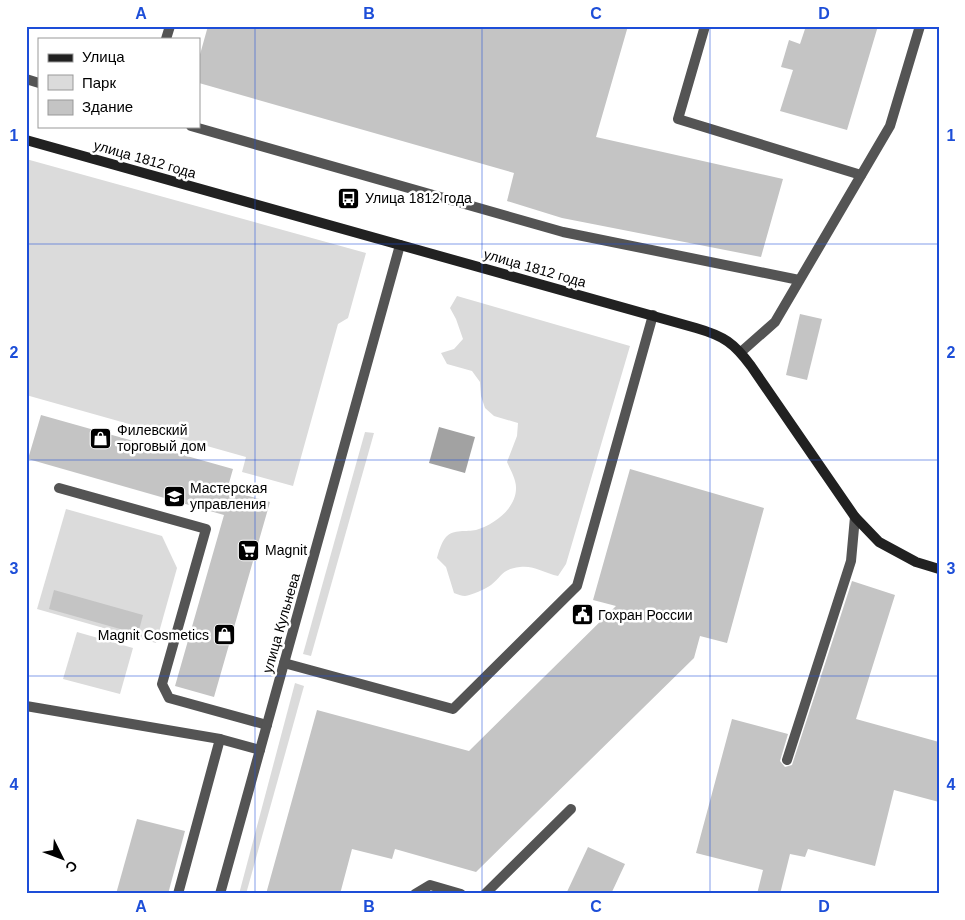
<svg xmlns="http://www.w3.org/2000/svg" width="965" height="920" font-family="Helvetica,sans-serif">
  <rect width="100%" height="100%" fill="#fff"/>
  <g fill="#dbdbdb">
    <path d="M26,159l340,94 -18,65 -10,6 -45,162 -51,-14 4,-15 -220,-62z"/>
    <path d="M457,296l173,50 -64,218 -8,12c-13,-3 -25,-11 -38,-9 -18,2 -18,9 -29,18 -5,4 -20,10 -26,11 -3,0 -8,-2 -11,-3l-8,-26 -9,-9c2,-7 4,-15 9,-21 7,-8 21,-5 30,-7 18,-5 41,-22 40,-43 0,-8 -6,-18 -9,-25l10,-26 1,-13 -24,-7 -9,-8 -4,-12 -1,-14 -8,-11 -25,-7 -6,-11 13,-4 9,-10 -7,-20 -6,-11z"/>
    <path d="M365,432l9,1 -63,223 -8,-2z"/>
    <path d="M66,509l96,27 15,32 -21,75 -119,-34z"/>
    <path d="M77,632l56,16 -13,46 -57,-15z"/>
    <path d="M295,683l9,3 -58,208h-7z"/>
  </g>
  <path fill="#a2a2a2" d="M439,427l36,10 -10,36 -36,-10z"/>
  <g fill="#c4c4c4">
    <path d="M208,26h420l-32,111 187,42 -22,78 -199,-39 -55,-17 7,-28 -315,-90v-25z"/>
    <path d="M806,26h72l-31,104 -67,-19 13,-41 -12,-3 8,-27 11,4z"/>
    <path d="M800,314l22,5 -15,61 -21,-5z"/>
    <path d="M41,415l192,54 -6,21 43,12 -56,195 -39,-11 49,-171 -196,-56z"/>
    <path d="M630,469l134,39 -37,135 -27,-7 -6,22 -218,214 -81,-23 -3,10 -40,-10 -12,45h-74l51,-184 152,41 147,-145 -23,-6z"/>
    <path d="M852,581l43,14 -39,124 83,23v60l-45,-12 -19,76 -67,-17 -3,8 -15,-3 -10,40h-23l6,-24 -67,-17 36,-134 56,15 -8,27 5,6 7,-2z"/>
    <path d="M54,590l89,25 -5,19 -89,-25z"/>
    <path d="M137,819l48,12 -17,63h-52z"/>
    <path d="M588,847l37,17 -14,30h-45z"/>
  </g>
  <g fill="none" stroke-linecap="round" stroke-linejoin="round">
    <g stroke="#545454" stroke-width="10">
      <path d="M705,26l-27,93 183,56"/>
      <path d="M166,39l4,-13"/>
      <path d="M26,79l13,4"/>
      <path d="M191,126l372,106 236,48"/>
      <path d="M741,352l34,-30 115,-196 30,-100"/>
      <path d="M59,488l147,41 -44,155 7,14 98,27"/>
      <path d="M284,663l169,46 124,-123 76,-271"/>
      <path d="M26,706l194,33 40,11"/>
      <path d="M787,760l64,-199 4,-44"/>
      <path d="M178,894l42,-155"/>
      <path d="M415,894l15,-9 31,9"/>
      <path d="M485,894l86,-85"/>
    </g>
    <path stroke="#545454" stroke-width="10" d="M220,894l180,-649"/>
    <path stroke="#212121" stroke-width="10" d="M26,140l670,188c28,8 38,15 55,38l104,151 24,25 37,20 23,7"/>
    <path stroke="#000" stroke-width="4" stroke-dasharray="8 2.5 1 2.5" stroke-linecap="butt" d="M936,894l3,-2"/>
  </g>
  <path fill="none" stroke="#1d4ed8" stroke-width="1" stroke-opacity="0.55" d="M255,26v868M482,26v868M710,26v868M26,244h913M26,460h913M26,676h913"/>
  <defs>
    <symbol id="bus-square" viewBox="-11 -11 22 22"><rect x="-9" y="-9" width="18" height="18" rx="4" fill="#000" stroke="#fff"/><path d="M-5-6H5V4H4V6H2V4H-2V6H-4V4H-5ZM-3.5-4V0h7V-4ZM-3.5 1.2v1.5H-2V1.2ZM2 1.2v1.5H3.5V1.2Z" fill="#fff"/></symbol>
    <symbol id="shop-square" viewBox="-11 -11 22 22"><rect x="-9" y="-9" width="18" height="18" rx="4" fill="#000" stroke="#fff"/><path d="M-5-2.5h2.3a2.7 3.5 0 0 1 5.4 0H5L5.5 6h-11ZM-1.5-2.5h3a1.5 2.3 0 0 0-3 0Z" fill="#fff"/></symbol>
    <symbol id="school-square" viewBox="-11 -11 22 22"><rect x="-9" y="-9" width="18" height="18" rx="4" fill="#000" stroke="#fff"/><path d="M0-5L7-2L0 1L-7-2ZM-4 1L0 2.5L4 1V4Q0 6-4 4Z" fill="#fff"/></symbol>
    <symbol id="supermarket-square" viewBox="-11 -11 22 22"><rect x="-9" y="-9" width="18" height="18" rx="4" fill="#000" stroke="#fff"/><path d="M-6-5.5h2.5l.6 2H6L4.5 2H-2.5L-4.4-4H-6ZM-1.5 3.2a1.3 1.3 0 1 0 .1 0ZM3 3.2a1.3 1.3 0 1 0 .1 0Z" fill="#fff"/></symbol>
    <symbol id="civic-square" viewBox="-11 -11 22 22"><rect x="-9" y="-9" width="18" height="18" rx="4" fill="#000" stroke="#fff"/><path d="M-.6-6.5H3V-4.5H.6V-3L4-1V1h2V6H-6V1h2V-1L-.6-3ZM-1.2 2.5V6h2.4V2.5Z" fill="#fff"/></symbol>
  </defs>
  <g fill-rule="evenodd">
    <use href="#bus-square" x="336" y="186" width="25" height="25"/>
    <use href="#shop-square" x="88" y="426" width="25" height="25"/>
    <use href="#school-square" x="162" y="484" width="25" height="25"/>
    <use href="#supermarket-square" x="236" y="538" width="25" height="25"/>
    <use href="#civic-square" x="570" y="602" width="25" height="25"/>
    <use href="#shop-square" x="212" y="622" width="25" height="25"/>
  </g>
  <g text-anchor="middle" dominant-baseline="central" stroke-width="5" stroke-linejoin="round" paint-order="stroke">
    <g font-size="14" fill="#000" stroke="#fff">
      <text transform="translate(145 159) rotate(16)">улица 1812 года</text>
      <text transform="translate(535 268) rotate(16)">улица 1812 года</text>
      <text transform="translate(281 623) rotate(-74)">улица Кульнева</text>
    </g>
    <g font-size="14" fill="#000" stroke="#fff" text-anchor="start">
      <text x="365" y="198">Улица 1812 года</text>
      <text x="117" y="430">Филевский<tspan x="117" dy="16">торговый дом</tspan></text>
      <text x="190" y="488">Мастерская<tspan x="190" dy="16">управления</tspan></text>
      <text x="265" y="550">Magnit</text>
      <text x="598" y="615">Гохран России</text>
      <text x="209" y="635" text-anchor="end">Magnit Cosmetics</text>
    </g>
  </g>
  <rect width="965" height="920" fill="none" stroke="#ffffff" stroke-width="55"/>
  <rect x="38" y="38" width="162" height="90" fill="#ffffff" stroke="#999999"/>
  <rect x="48" y="54" width="25" height="8" fill="#212121" stroke="#999999"/>
  <text x="82" y="62" font-size="15" fill="#000000">Улица</text>
  <rect x="48" y="75" width="25" height="15" fill="#dbdbdb" stroke="#999999"/>
  <text x="82" y="88" font-size="15" fill="#000000">Парк</text>
  <rect x="48" y="100" width="25" height="15" fill="#c4c4c4" stroke="#999999"/>
  <text x="82" y="112" font-size="15" fill="#000000">Здание</text>
  <g transform="translate(62 858) rotate(132)" stroke="#ffffff" stroke-width="4" paint-order="stroke">
  <path d="M0-4L9 19L0 12L-9 19Z" fill="#000000"/>
  <text y="-8" font-size="14" font-weight="bold" text-anchor="middle" fill="#000000">С</text>
  </g>
  <rect x="28" y="28" width="910" height="864" fill="none" stroke="#1d4ed8" stroke-width="2"/>
  <g font-size="16" text-anchor="middle" font-weight="bold" fill="#1d4ed8">
    <text x="141" y="19">A</text>
    <text x="369" y="19">B</text>
    <text x="596" y="19">C</text>
    <text x="824" y="19">D</text>
    <text x="14" y="141">1</text>
    <text x="951" y="141">1</text>
    <text x="14" y="358">2</text>
    <text x="951" y="358">2</text>
    <text x="14" y="574">3</text>
    <text x="951" y="574">3</text>
    <text x="14" y="790">4</text>
    <text x="951" y="790">4</text>
    <text x="141" y="912">A</text>
    <text x="369" y="912">B</text>
    <text x="596" y="912">C</text>
    <text x="824" y="912">D</text>
  </g>
</svg>
